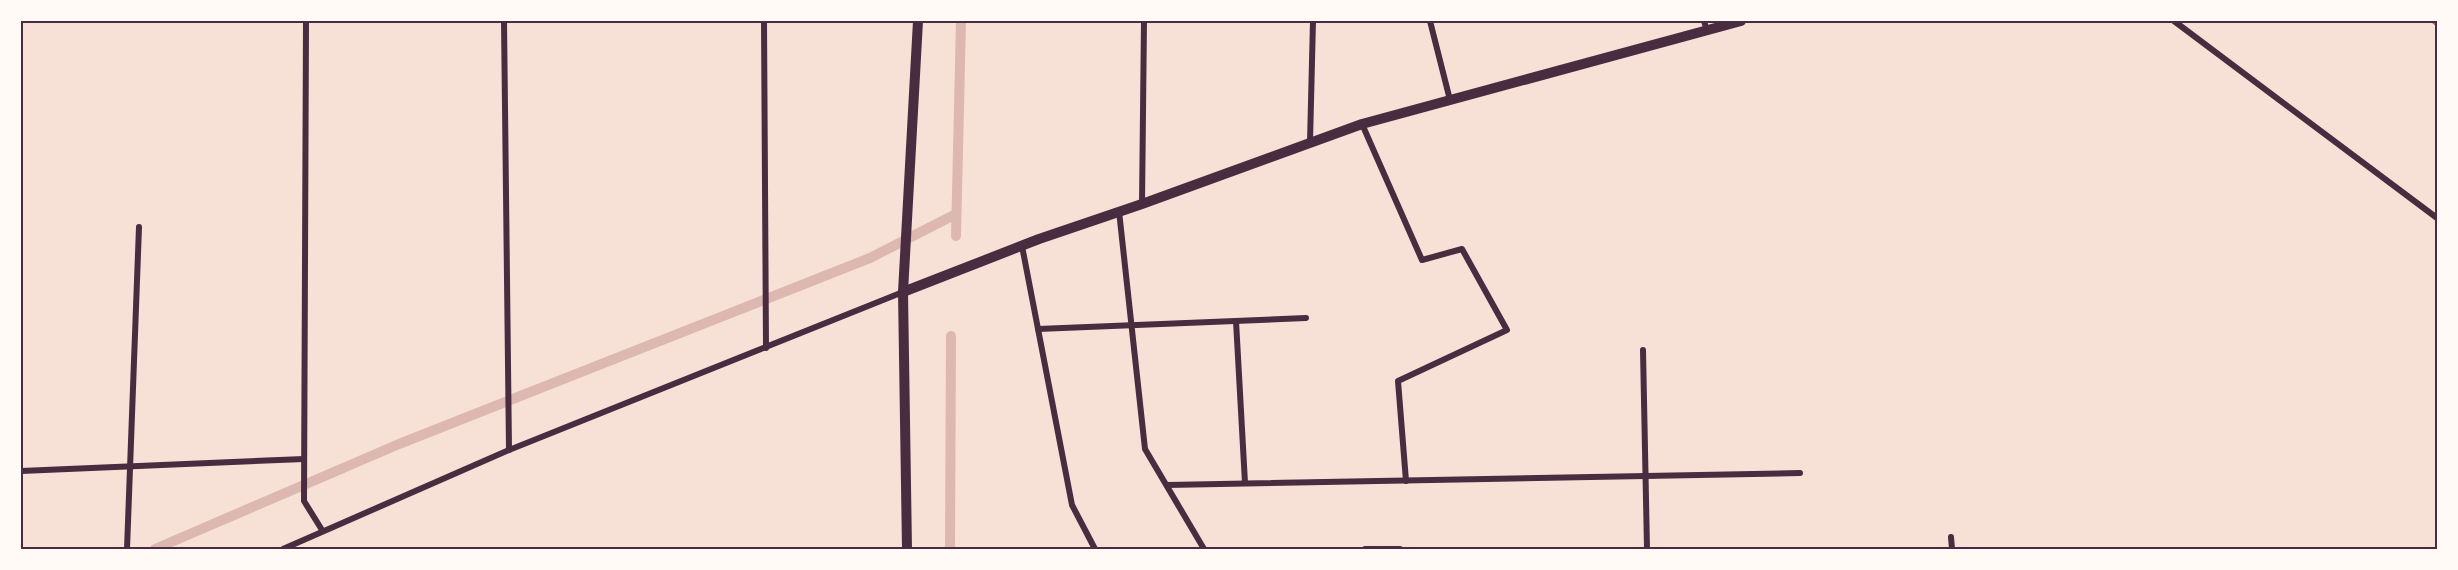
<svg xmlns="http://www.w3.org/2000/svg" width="2458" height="570" font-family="Mulish,sans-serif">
  <rect width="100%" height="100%" fill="#f7e1d7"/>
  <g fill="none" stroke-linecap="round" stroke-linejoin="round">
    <g stroke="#dcb8b0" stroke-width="10">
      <path d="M956,236l5,-215"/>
      <path d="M155,549l244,-105 471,-186 86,-44"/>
      <path d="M950,549l1,-213"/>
    </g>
    <g stroke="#4a2c40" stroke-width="6">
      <path d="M306,21l-2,480 18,29"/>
      <path d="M504,21l5,429"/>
      <path d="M764,21l2,327"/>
      <path d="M1430,21l20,79"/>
      <path d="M1704,21l3,10"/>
      <path d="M2174,21l263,197"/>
      <path d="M1362,124l60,136 40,-11 45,81 -109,51 8,100"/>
      <path d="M1310,142l3,-121"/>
      <path d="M1142,204l2,-183"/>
      <path d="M1119,211l26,238 59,100"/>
      <path d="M1022,246l50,259 23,44"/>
      <path d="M1236,321l9,162"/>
      <path d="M1038,329l268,-11"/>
      <path d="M1643,350l4,199"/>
      <path d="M21,471l283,-12"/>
      <path d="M1167,485l633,-12"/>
      <path d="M1951,537l1,12"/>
      <path d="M127,549l12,-322"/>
      <path d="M283,549l226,-99 394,-158"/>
      <path d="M1365,549h35"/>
    </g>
    <g stroke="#4a2c40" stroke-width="10">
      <path d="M903,292l136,-53 103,-35 220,-80 379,-103"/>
      <path d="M907,549l-4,-257 15,-271"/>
    </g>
    <path stroke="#8f747c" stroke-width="4.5" d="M2433,21l4,3"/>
  </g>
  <rect width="2458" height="570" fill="none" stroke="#fffaf5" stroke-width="45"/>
  <rect x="22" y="22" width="2414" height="526" fill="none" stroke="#4a2c40" stroke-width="2"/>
</svg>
